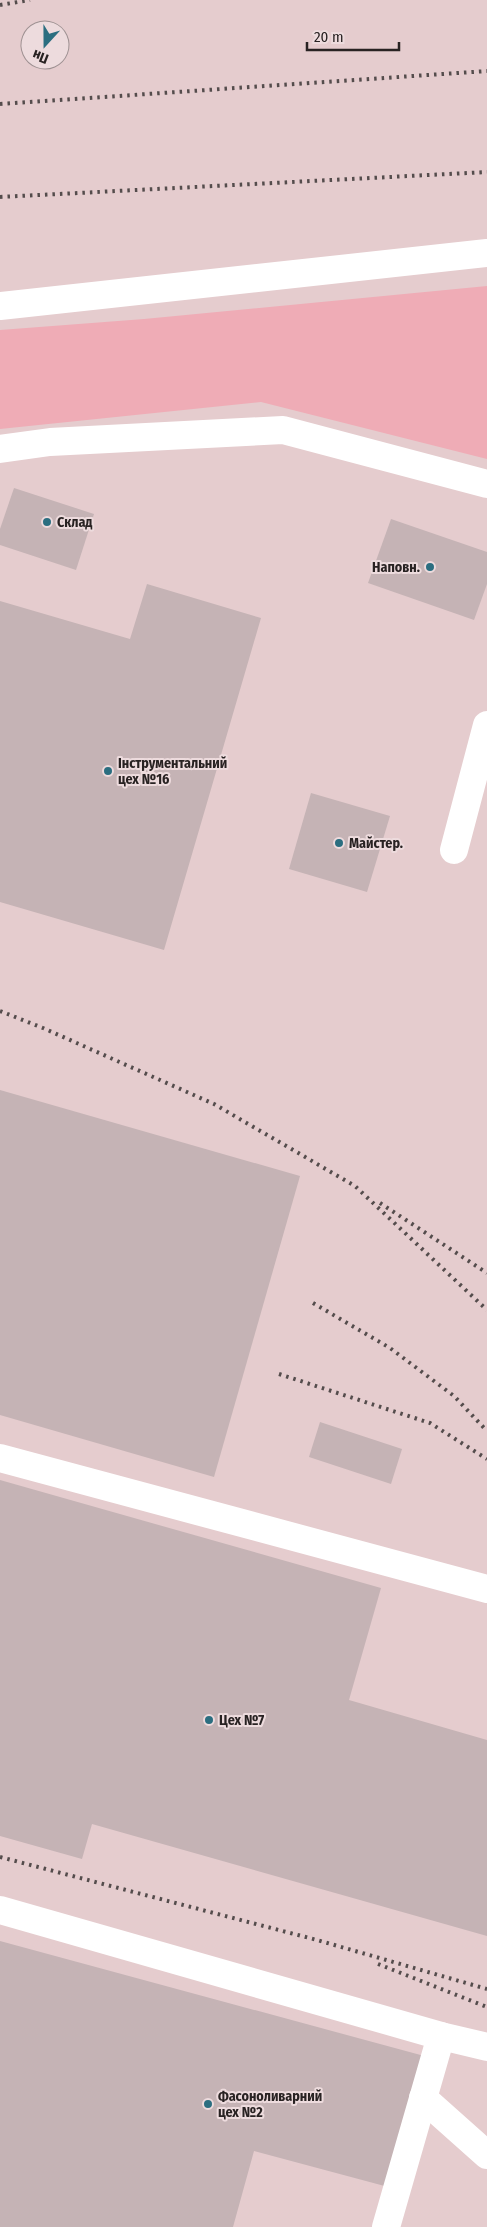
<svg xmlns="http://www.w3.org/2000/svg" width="487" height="2227" font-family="'Fira Sans Condensed',sans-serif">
  <rect width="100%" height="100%" fill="#eddbdd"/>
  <path fill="#e5ccce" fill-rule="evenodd" d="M0,0h487v2227h-487zM30,30h30v30h-30z"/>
  <path fill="#efacb6" d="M487,286v173l-226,-57 -261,27v-99l144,-11z"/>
  <g fill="#c5b3b5">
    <path d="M14,488l80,26 -18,56 -76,-25v-16z"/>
    <path d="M391,519l96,33v32l-13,36 -106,-37z"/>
    <path d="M147,584l114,34 -97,332 -164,-48v-301l130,38z"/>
    <path d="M311,793l79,23 -23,76 -78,-23z"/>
    <path d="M0,1090l300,86 -86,301 -214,-62z"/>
    <path d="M320,1422l82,27 -11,35 -82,-27z"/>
    <path d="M0,1480l381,108 -32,112 138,40v196l-395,-112 -10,35 -82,-23z"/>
    <path d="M0,1941l428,116 -36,131 -138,-37 -21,76h-233z"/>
  </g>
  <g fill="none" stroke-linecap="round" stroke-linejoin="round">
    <g stroke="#fff" stroke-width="28">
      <path d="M0,306l487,-53"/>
      <path d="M0,449l50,-7 233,-12 204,54"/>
      <path d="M454,850l33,-125"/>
      <path d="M0,1458l487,131"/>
      <path d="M0,1910l441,126 -55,191"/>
      <path d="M441,2036l46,11"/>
      <path d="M423,2098l64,57"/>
    </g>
    <g stroke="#544c4c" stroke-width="4" stroke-dasharray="2.5 5" stroke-linecap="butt">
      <path d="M0,5l30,-5"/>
      <path d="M0,104l487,-33"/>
      <path d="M0,197l487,-25"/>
      <path d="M0,1011l43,17 171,76 141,82 132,124"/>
      <path d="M380,1203l107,70"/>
      <path d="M313,1303l77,45 64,48 33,35"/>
      <path d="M279,1374l151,49 57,36"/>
      <path d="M0,1857l317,83 170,49"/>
      <path d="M378,1964l109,43"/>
    </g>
  </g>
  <g fill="#2b6e80" stroke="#eddbdd" stroke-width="2">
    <circle cx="47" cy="522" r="5"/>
    <circle cx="430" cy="567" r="5"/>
    <circle cx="108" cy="771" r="5"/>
    <circle cx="339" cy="843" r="5"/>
    <circle cx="209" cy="1720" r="5"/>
    <circle cx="208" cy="2104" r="5"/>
  </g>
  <g text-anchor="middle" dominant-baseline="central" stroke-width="4" stroke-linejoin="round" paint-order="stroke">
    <g font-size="14" font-weight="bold" fill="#282222" stroke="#eddbdd" text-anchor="start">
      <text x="57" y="522">Склад</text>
      <text x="420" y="567" text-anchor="end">Наповн.</text>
      <text x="118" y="763">Інструментальний<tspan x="118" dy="16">цех №16</tspan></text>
      <text x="349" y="843">Майстер.</text>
      <text x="219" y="1720">Цех №7</text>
      <text x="218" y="2096">Фасоноливарний<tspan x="218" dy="16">цех №2</tspan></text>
    </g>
  </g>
  <g transform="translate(45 45) rotate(201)"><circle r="24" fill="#eddbdd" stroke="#9e9192"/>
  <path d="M0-4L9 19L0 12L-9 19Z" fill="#2b6e80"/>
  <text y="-8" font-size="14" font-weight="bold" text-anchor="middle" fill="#282222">Пн</text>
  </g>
  <path d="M307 42v8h92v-8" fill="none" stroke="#282222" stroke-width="2.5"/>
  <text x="314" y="42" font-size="15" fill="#282222" stroke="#eddbdd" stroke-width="4" paint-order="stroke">20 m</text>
</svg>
